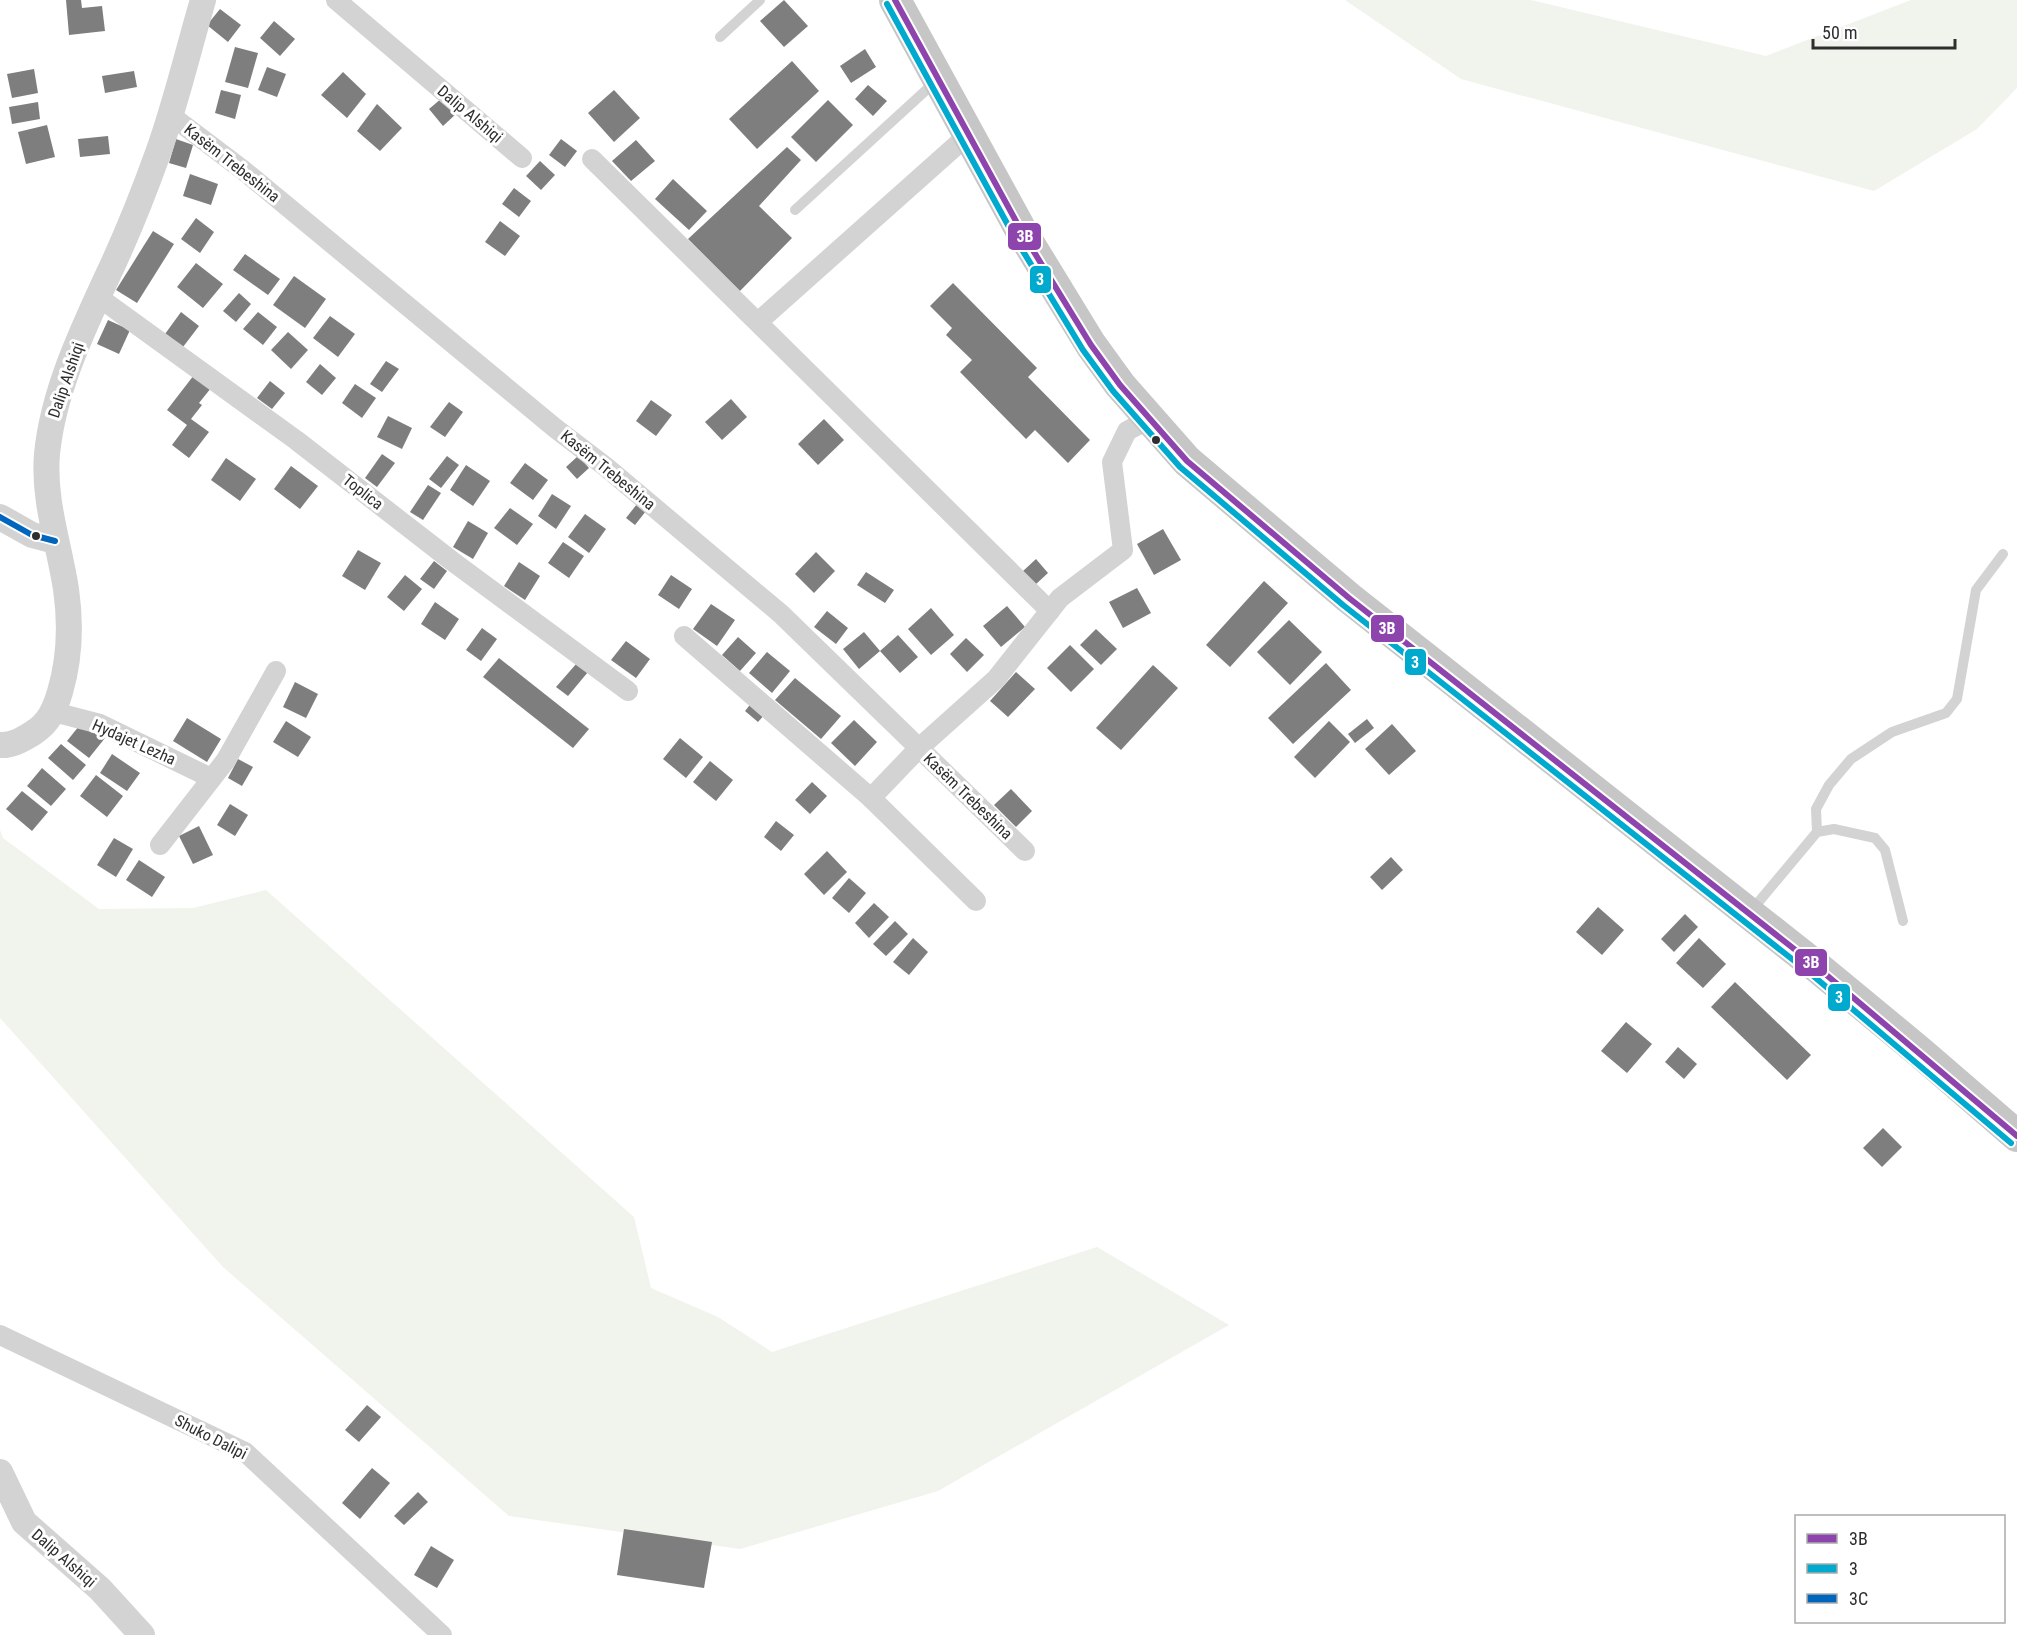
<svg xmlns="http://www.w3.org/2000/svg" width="2017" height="1635" font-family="'Roboto Condensed',sans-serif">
  <rect width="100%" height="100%" fill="#fff"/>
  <g fill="#f0f4ec">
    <path d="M1345,0h186l235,56 145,-56h106v88l-40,41 -103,62 -413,-112z"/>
    <path d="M0,830l3,8 96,71 94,-1 73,-18 368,327 17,71 67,29 54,35 325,-105 132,78 -291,166 -198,58 -231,-33 -286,-249 -223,-249z"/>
  </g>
  <g fill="#7e7e7e">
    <path d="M66,0h15l1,8 20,-2 3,25 -36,4z"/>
    <path d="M784,0l24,26 -24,21 -24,-26z"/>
    <path d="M220,9l21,16 -13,17 -21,-17z"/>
    <path d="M274,21l21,18 -15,17 -20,-18z"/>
    <path d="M235,47l23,6 -10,35 -23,-6z"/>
    <path d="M865,49l11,18 -25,16 -11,-17z"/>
    <path d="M792,61l27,30 -62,58 -28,-30z"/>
    <path d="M267,67l19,7 -9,23 -19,-7z"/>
    <path d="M34,69l4,24 -26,5 -5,-24z"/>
    <path d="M134,71l3,16 -32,6 -3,-17z"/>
    <path d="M343,72l23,22 -19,24 -26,-23z"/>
    <path d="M868,85l19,16 -14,15 -18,-17z"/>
    <path d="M221,90l20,5 -6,24 -20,-6z"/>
    <path d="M614,90l26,28 -26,24 -26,-29z"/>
    <path d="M442,98l14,16 -13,12 -14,-17z"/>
    <path d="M828,100l25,25 -37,37 -25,-25z"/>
    <path d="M38,102l2,17 -28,5 -3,-17z"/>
    <path d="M377,104l25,24 -22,23 -23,-20z"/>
    <path d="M47,125l8,32 -29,7 -8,-32z"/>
    <path d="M108,136l2,18 -30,3 -2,-18z"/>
    <path d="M176,139l17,6 -7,23 -17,-5z"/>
    <path d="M561,139l16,12 -12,16 -16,-12z"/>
    <path d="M636,140l19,21 -24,20 -19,-20z"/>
    <path d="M787,147l14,13 -42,46 33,32 -52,53 -52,-52z"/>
    <path d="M540,161l15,14 -14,15 -15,-14z"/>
    <path d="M190,174l28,10 -7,21 -28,-9z"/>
    <path d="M673,179l34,32 -18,19 -34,-31z"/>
    <path d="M514,188l17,13 -12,16 -17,-13z"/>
    <path d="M196,218l18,14 -14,21 -19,-14z"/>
    <path d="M500,221l20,15 -15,20 -20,-14z"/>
    <path d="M153,231l21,13 -37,59 -21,-13z"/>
    <path d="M245,254l35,25 -12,16 -35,-25z"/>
    <path d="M196,263l27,21 -20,24 -26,-21z"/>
    <path d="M294,276l32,23 -21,29 -32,-23z"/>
    <path d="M953,283l84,85 -9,9 62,63 -22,23 -33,-33 -9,9 -66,-67 12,-12 -26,-25 6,-7 -22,-22z"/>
    <path d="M239,293l12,11 -15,18 -13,-11z"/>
    <path d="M181,312l18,14 -16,21 -18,-13z"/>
    <path d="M258,312l19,15 -14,18 -20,-16z"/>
    <path d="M330,316l25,18 -17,23 -25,-19z"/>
    <path d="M108,320l22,10 -11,24 -22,-10z"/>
    <path d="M288,332l20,18 -17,19 -20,-19z"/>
    <path d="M386,361l13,8 -17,23 -12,-8z"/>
    <path d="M320,364l16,14 -14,17 -16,-13z"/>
    <path d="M194,375l17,13 -12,15 3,2 -11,14 18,13 -20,26 -17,-13 15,-20 -20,-15z"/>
    <path d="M270,381l15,12 -13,16 -15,-11z"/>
    <path d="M355,384l21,14 -14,20 -20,-15z"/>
    <path d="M731,399l16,18 -25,23 -17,-18z"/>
    <path d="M651,400l21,15 -16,21 -20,-15z"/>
    <path d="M449,402l14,10 -18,25 -15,-10z"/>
    <path d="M388,416l24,12 -10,21 -25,-12z"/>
    <path d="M824,419l20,21 -26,25 -20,-21z"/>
    <path d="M382,454l13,9 -18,24 -12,-9z"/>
    <path d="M447,456l12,9 -18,23 -12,-9z"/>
    <path d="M578,456l11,12 -12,11 -11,-12z"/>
    <path d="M226,458l30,21 -16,22 -29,-21z"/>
    <path d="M525,463l23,17 -15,20 -23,-17z"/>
    <path d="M466,465l24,16 -17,25 -23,-16z"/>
    <path d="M291,466l27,20 -18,23 -26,-20z"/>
    <path d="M428,485l13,8 -18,27 -13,-8z"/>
    <path d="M552,494l19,12 -15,23 -18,-13z"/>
    <path d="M637,504l9,7 -11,14 -9,-7z"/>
    <path d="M510,508l23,16 -16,21 -23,-17z"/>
    <path d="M585,514l21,15 -17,24 -21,-16z"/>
    <path d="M468,521l20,12 -15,26 -20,-12z"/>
    <path d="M1163,529l18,31 -27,15 -17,-31z"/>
    <path d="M563,542l21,14 -15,22 -21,-15z"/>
    <path d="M358,550l23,13 -16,27 -23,-14z"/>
    <path d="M816,552l19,19 -21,22 -19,-19z"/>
    <path d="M1036,559l12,14 -13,12 -13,-13z"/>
    <path d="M434,561l13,10 -13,18 -14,-10z"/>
    <path d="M519,562l21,14 -15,24 -21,-14z"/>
    <path d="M866,572l28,18 -9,13 -28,-18z"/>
    <path d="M405,575l17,14 -18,22 -17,-14z"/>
    <path d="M671,575l21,14 -13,20 -21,-14z"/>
    <path d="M1264,581l24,22 -58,64 -24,-22z"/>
    <path d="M1137,588l14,25 -28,15 -14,-26z"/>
    <path d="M435,602l24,17 -14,21 -24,-16z"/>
    <path d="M711,604l24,16 -18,26 -24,-17z"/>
    <path d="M1007,606l18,21 -24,20 -18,-21z"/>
    <path d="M931,608l23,27 -23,20 -23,-26z"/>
    <path d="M827,611l21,17 -12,16 -22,-17z"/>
    <path d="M1289,620l33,32 -32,33 -33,-33z"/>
    <path d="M482,628l15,11 -16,22 -15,-11z"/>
    <path d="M1096,629l21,20 -16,16 -21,-20z"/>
    <path d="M864,632l16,19 -21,18 -16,-20z"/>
    <path d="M898,635l20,22 -18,16 -20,-22z"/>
    <path d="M738,637l18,16 -16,18 -18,-16z"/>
    <path d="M966,638l18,17 -17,17 -17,-18z"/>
    <path d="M626,641l24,18 -14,19 -25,-18z"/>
    <path d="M1070,645l24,24 -23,23 -24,-24z"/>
    <path d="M767,652l23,19 -18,22 -23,-20z"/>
    <path d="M499,658l90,71 -16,19 -90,-71z"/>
    <path d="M577,663l11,9 -20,24 -12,-9z"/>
    <path d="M1326,663l25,27 -58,54 -25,-26z"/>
    <path d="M1153,665l25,23 -57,62 -25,-22z"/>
    <path d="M1016,672l19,17 -27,28 -18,-16z"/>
    <path d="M795,678l46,38 -20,23 -46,-39z"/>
    <path d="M295,682l23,12 -12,24 -23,-11z"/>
    <path d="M753,701l14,11 -9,10 -13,-11z"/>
    <path d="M187,718l34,21 -14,23 -34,-21z"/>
    <path d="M1367,719l7,9 -19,15 -7,-9z"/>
    <path d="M854,720l23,22 -22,24 -24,-23z"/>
    <path d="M83,721l22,17 -16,20 -22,-17z"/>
    <path d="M286,721l25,16 -13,20 -25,-15z"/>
    <path d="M1329,721l21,21 -35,36 -21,-21z"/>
    <path d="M1392,724l24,27 -27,24 -24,-26z"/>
    <path d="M680,738l23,19 -17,21 -23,-19z"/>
    <path d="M61,744l25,21 -13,15 -25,-22z"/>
    <path d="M112,754l28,19 -13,18 -27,-18z"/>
    <path d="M238,759l15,8 -11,19 -14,-8z"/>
    <path d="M710,761l23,19 -17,21 -23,-19z"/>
    <path d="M42,768l24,21 -15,17 -24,-20z"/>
    <path d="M96,775l27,21 -16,21 -27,-21z"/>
    <path d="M812,782l15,14 -17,18 -15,-14z"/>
    <path d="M1011,789l21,22 -16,16 -22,-22z"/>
    <path d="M22,791l26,21 -16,19 -26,-22z"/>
    <path d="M230,804l18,11 -13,21 -18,-11z"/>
    <path d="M776,821l18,14 -13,16 -17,-14z"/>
    <path d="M199,826l14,29 -20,9 -14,-28z"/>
    <path d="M114,838l19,11 -17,28 -19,-12z"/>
    <path d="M827,851l20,21 -23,23 -20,-21z"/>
    <path d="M1391,857l12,13 -21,20 -12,-13z"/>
    <path d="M139,860l26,17 -13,20 -26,-17z"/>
    <path d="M849,878l17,15 -17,20 -17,-15z"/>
    <path d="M874,903l15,14 -20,21 -14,-15z"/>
    <path d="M1598,907l26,23 -22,25 -26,-23z"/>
    <path d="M1685,914l13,13 -24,25 -13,-13z"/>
    <path d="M895,921l13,13 -22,22 -13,-12z"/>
    <path d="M913,938l15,14 -19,23 -16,-13z"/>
    <path d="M1699,938l27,26 -23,24 -27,-25z"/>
    <path d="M1735,982l76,73 -24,25 -76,-73z"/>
    <path d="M1626,1022l26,22 -25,29 -26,-22z"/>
    <path d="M1678,1047l19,17 -13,15 -19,-17z"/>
    <path d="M1883,1128l19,19 -20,20 -19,-19z"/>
    <path d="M367,1405l14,12 -22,25 -14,-12z"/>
    <path d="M372,1468l18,15 -30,36 -18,-16z"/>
    <path d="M418,1492l10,10 -24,23 -10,-9z"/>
    <path d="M624,1529l88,13 -8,46 -87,-13z"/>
    <path d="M431,1546l23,14 -17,28 -23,-13z"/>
  </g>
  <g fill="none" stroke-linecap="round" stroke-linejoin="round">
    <g stroke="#d3d3d3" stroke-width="10">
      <path d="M720,37l40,-37"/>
      <path d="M795,210l140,-128"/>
      <path d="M1817,832l-1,-23 13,-24 22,-26 41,-27 54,-19 11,-14 19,-109 27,-36"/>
      <path d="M1751,911l66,-79 17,-3 41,9 10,12 18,71"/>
    </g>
    <g stroke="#d3d3d3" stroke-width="20">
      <path d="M336,0l186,158"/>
      <path d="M169,114l74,56 312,258 51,39 175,147 244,237"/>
      <path d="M592,159l458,452"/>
      <path d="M97,296l199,144 156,121 176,130"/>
      <path d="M758,322l210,-187"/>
      <path d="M684,636l187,162 105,103"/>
      <path d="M54,712l46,12 111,54"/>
      <path d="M871,798l48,-50 77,-69 64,-81 63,-48 -11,-88 15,-31 11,-6 8,-10"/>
      <path d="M160,845l66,-85 50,-89"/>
      <path d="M0,1335l245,117 197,183"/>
    </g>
    <g stroke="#d3d3d3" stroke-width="26">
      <path d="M0,517l32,18 23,6"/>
      <path d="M0,745c12,1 23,-6 33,-12 16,-10 22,-24 27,-41 10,-34 11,-68 6,-103 -7,-45 -23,-89 -19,-135 6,-62 35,-123 61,-179 18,-38 36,-83 50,-122 18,-50 30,-102 45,-153"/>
      <path d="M0,1472l24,50 76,67 42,46"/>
    </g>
    <path stroke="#c6c6c6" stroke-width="32" d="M895,0l128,234 68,111 29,40 67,76 162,137 468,369 104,86 96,83"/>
    <defs>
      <path id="bus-1" d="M895,0l128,234 68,111 29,40 67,76 162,137 468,369 200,169"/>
      <path id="bus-2" d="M887,4l128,234 68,112 30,41 67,76 163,138 468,369 200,169"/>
      <path id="bus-3" d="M0,517l32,18 23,6"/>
    </defs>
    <use href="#bus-1" stroke="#fff" stroke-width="10"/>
    <use href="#bus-2" stroke="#fff" stroke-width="10"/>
    <use href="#bus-3" stroke="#fff" stroke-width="10"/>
    <use href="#bus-1" stroke="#8e44ad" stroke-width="6"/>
    <use href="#bus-2" stroke="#00a9ce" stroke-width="6"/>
    <use href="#bus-3" stroke="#0065bd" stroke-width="6"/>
  </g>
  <g fill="#2e2e2e" stroke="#fff" stroke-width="2">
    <circle cx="1156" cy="440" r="5"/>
    <circle cx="36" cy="536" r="5"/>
  </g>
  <g text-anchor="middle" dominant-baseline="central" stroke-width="6" stroke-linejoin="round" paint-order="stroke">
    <g font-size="16" fill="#2e2e2e" stroke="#fff">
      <text transform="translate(470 114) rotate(40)">Dalip Alshiqi</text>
      <text transform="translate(232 163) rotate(38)">Kasëm Trebeshina</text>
      <text transform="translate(66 380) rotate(-71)">Dalip Alshiqi</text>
      <text transform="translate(608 470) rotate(39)">Kasëm Trebeshina</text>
      <text transform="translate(363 492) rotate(38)">Toplica</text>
      <text transform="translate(134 742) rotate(24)">Hydajet Lezha</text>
      <text transform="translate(968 796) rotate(44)">Kasëm Trebeshina</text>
      <text transform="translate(211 1437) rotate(27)">Shuko Dalipi</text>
      <text transform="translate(64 1558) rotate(41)">Dalip Alshiqi</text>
    </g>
  </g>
  <g stroke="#fff" stroke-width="2">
    <rect x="1007" y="222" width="35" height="29" rx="6" fill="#8e44ad"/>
    <rect x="1029" y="265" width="23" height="29" rx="6" fill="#00a9ce"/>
    <rect x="1370" y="614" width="35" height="29" rx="6" fill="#8e44ad"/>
    <rect x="1404" y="648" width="23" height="28" rx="6" fill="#00a9ce"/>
    <rect x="1794" y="948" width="34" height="29" rx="6" fill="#8e44ad"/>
    <rect x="1827" y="983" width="24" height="29" rx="6" fill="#00a9ce"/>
  </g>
  <g font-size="16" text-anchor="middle" font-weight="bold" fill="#fff">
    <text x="1025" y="242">3B</text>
    <text x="1040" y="285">3</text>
    <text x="1387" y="634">3B</text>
    <text x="1415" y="668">3</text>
    <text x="1811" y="968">3B</text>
    <text x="1839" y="1003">3</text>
  </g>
  <rect x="1795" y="1515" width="210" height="108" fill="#ffffff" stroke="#ababab" stroke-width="1.5"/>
  <rect x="1807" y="1534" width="30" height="9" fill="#8e44ad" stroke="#ababab" stroke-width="1.5"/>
  <text x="1849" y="1545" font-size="18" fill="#2e2e2e">3B</text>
  <rect x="1807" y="1564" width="30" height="9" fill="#00a9ce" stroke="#ababab" stroke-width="1.5"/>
  <text x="1849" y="1575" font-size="18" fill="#2e2e2e">3</text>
  <rect x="1807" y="1594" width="30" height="9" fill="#0065bd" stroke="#ababab" stroke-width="1.5"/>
  <text x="1849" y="1605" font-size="18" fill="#2e2e2e">3C</text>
  <path d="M1813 39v9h142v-9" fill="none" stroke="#2e2e2e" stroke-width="3"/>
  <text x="1822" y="39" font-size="18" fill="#2e2e2e" stroke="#ffffff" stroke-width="4.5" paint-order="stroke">50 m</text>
</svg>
